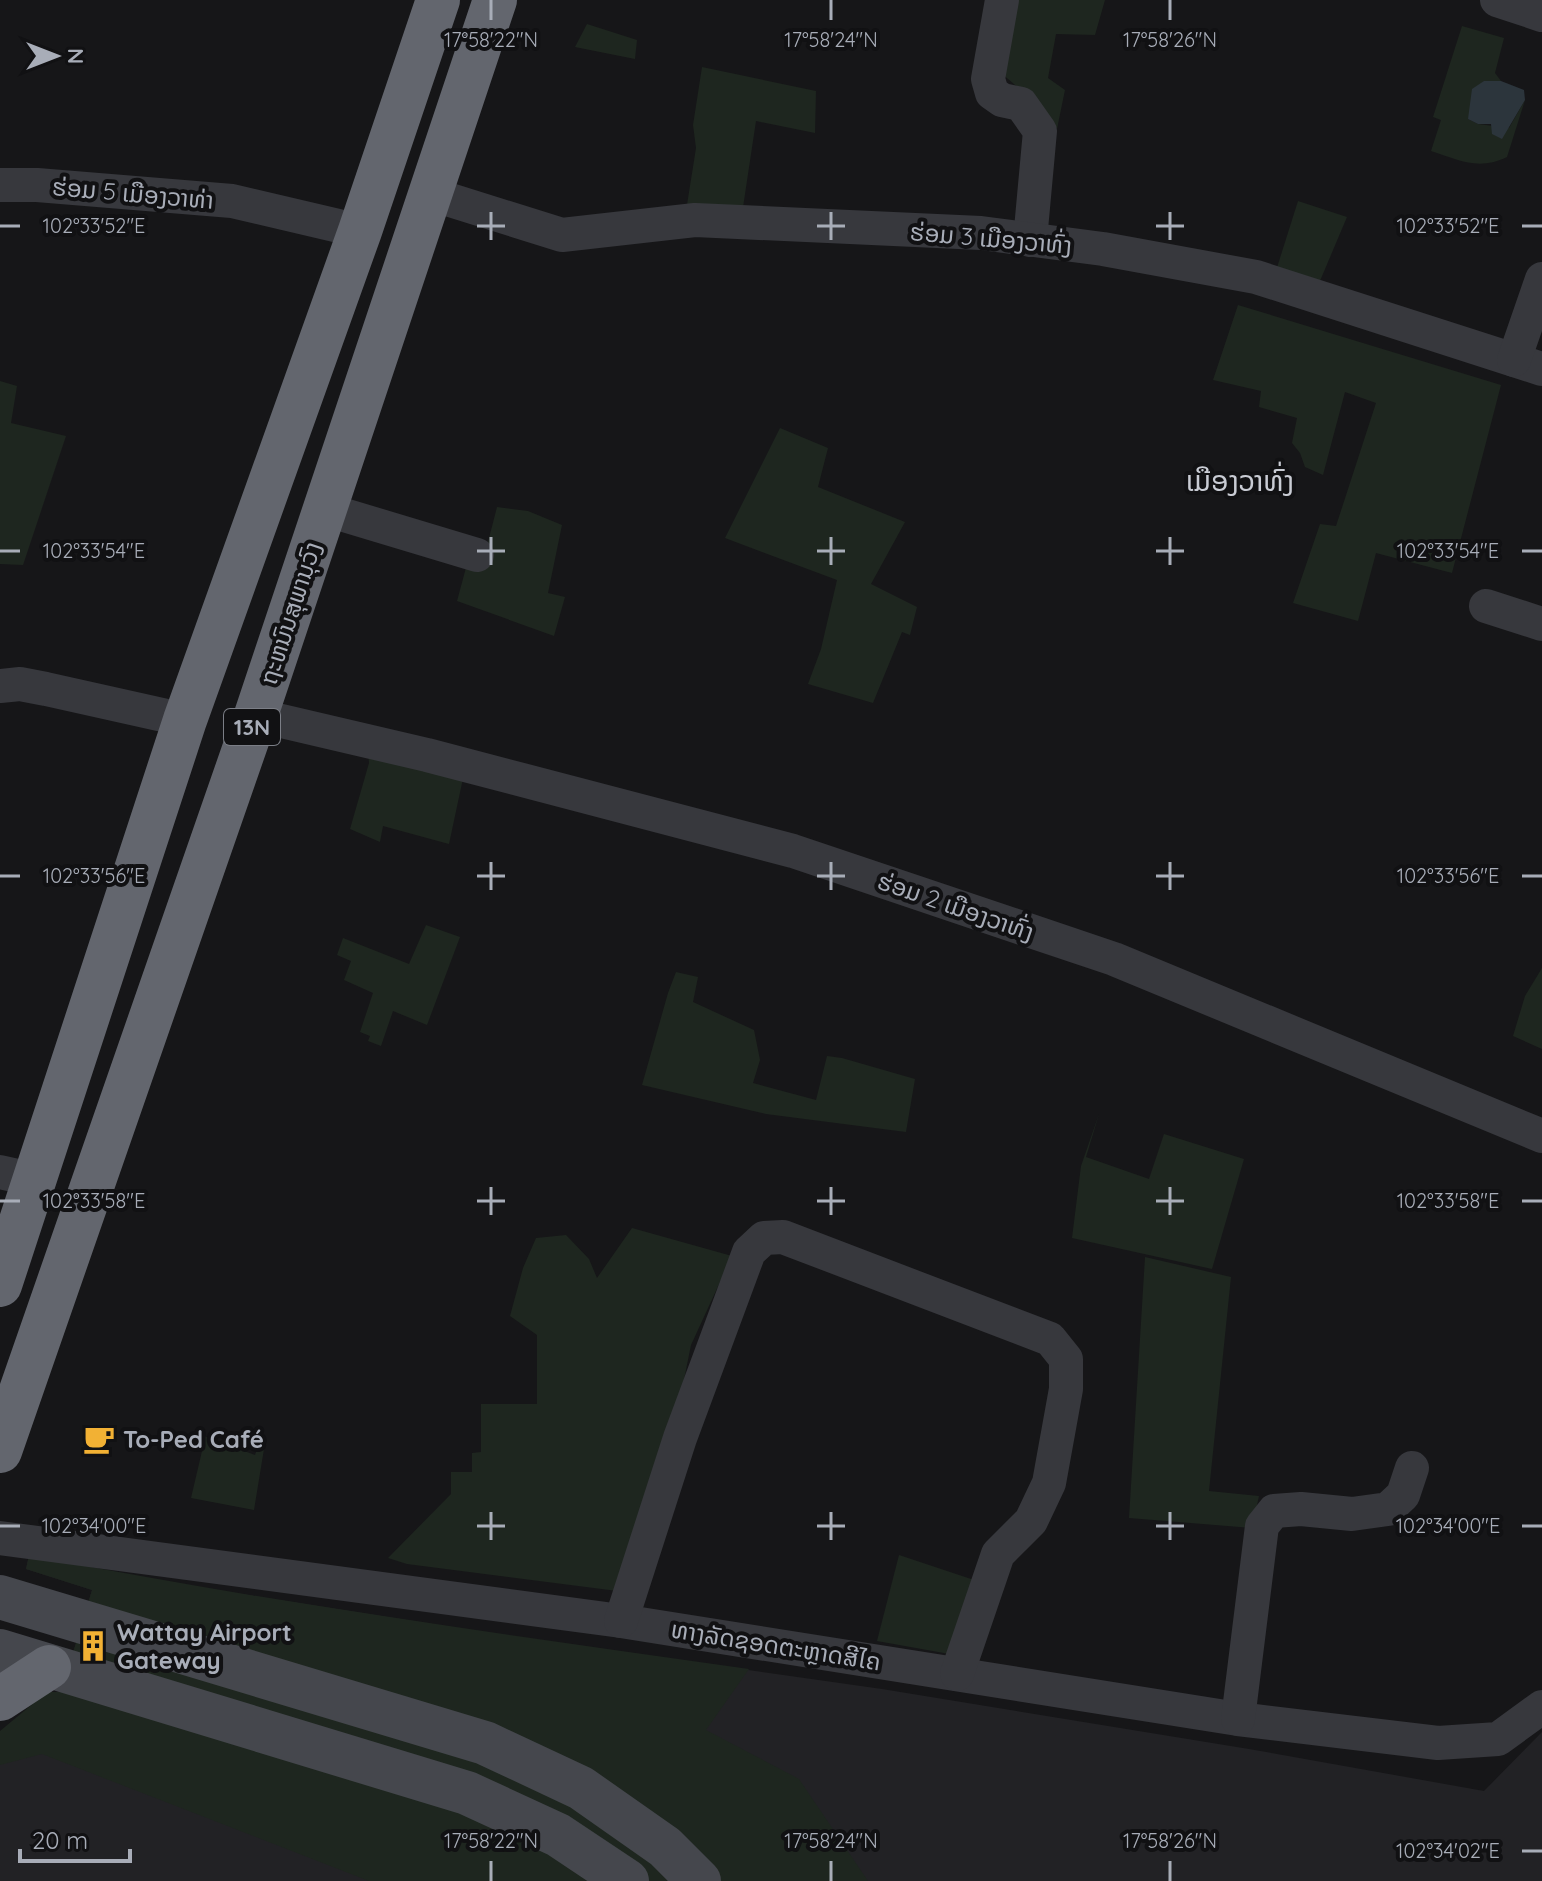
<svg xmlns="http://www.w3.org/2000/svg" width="1542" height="1881" font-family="Quicksand,'Noto Sans Lao',sans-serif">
  <rect width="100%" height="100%" fill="#161618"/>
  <path fill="#222225" d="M29,1555l136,27 331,52 386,55 367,60 235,42 58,-59v149h-1542v-116l61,-72 31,-103 -66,-21z"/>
  <g fill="#1e261f">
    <path d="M1016,0h89l-10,35 -39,-1 -8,44 17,12 -8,39 -15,-21 -41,-35z"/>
    <path d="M587,24l50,16 -2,19 -60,-12z"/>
    <path d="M1462,26l42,12 -9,35 6,8h-17l-16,38 10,5 31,4 16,-28 -18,57c-29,14 -48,3 -76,-6l10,-31 -8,-3z"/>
    <path d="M702,67l114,24 -1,42 -59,-12 -14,93 -56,-3 10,-63 -3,-23z"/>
    <path d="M1298,201l49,16 -30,71 -43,-11z"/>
    <path d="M1238,305l263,80 -49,188 -76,-20 -18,68 -65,-18 27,-79 16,2 40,-123 -31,-11 -22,83 -18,-8 -5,-14 -8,-10 5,-25 -38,-11 2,-16 -48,-11z"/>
    <path d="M0,381l17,5 -6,37 55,13 -43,129 -23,-1z"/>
    <path d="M780,428l48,20 -10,39 87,35 -34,62 46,23 -7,28 -8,-3 -29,71 -65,-19 13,-35 16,-69 -112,-42z"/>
    <path d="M497,507l31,4 34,14 -14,68 17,4 -11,39 -97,-35 17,-63 14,4z"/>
    <path d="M368,751l97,18 -16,75 -66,-18 -3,16 -30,-13 19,-66z"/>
    <path d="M426,925l34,12 -33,88 -34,-14 -12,35 -13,-5 2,-5 -10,-4 13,-39 -29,-13 7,-19 -14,-6 6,-17 66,26z"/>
    <path d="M1542,968v81l-29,-13 12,-40z"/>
    <path d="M676,972l22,5 -5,25 61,28 6,30 -7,23 63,17 11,-44 15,2 73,21 -9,53 -140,-18 -124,-29 26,-92z"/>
    <path d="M1099,1114l-13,43 63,22 15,-45 80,25 -32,110 -140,-31 9,-72z"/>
    <path d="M632,1228l100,28 -41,89 -19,94 -47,153 -218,-28 -19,-6 63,-64v-22h21v-19l9,-1v-48h56v-69l-27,-19 13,-48 13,-30 30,-3 23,24 8,19z"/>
    <path d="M1145,1257l86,20 -22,214 50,5 -7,32 -123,-10z"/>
    <path d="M196,1433l59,22 2,-6h7l-10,61 -63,-12 11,-47 -9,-3z"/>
    <path d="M29,1555c238,47 479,80 720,114l-43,61 93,49 69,102h-499l-327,-127 -42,11v-34l47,-39h14l31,-102 -66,-21z"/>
    <path d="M899,1555l96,32 -29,70 -89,-16z"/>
  </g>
  <path fill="#2c353c" d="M1484,81h17l23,9 1,10 -23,39 -10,-5 -1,-10h-13l-10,-5 4,-30z"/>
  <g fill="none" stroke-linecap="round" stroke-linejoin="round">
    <g stroke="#37383d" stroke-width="34">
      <path d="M1002,0l-14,79 4,14 10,7 19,4 19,27 -10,109"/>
      <path d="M1497,0l45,15"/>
      <path d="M0,185h37l195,16 128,30"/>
      <path d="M431,194l131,41 133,-15 286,13 122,16 153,28 286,92"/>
      <path d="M1514,360l28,-81"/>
      <path d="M324,509l153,46"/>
      <path d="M1486,606l56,18"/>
      <path d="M0,686l20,-2 26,5 139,31"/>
      <path d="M256,715l171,40 366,96 321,108 428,177"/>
      <path d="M0,1172l36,8"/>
      <path d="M0,1538l621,83 617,98 200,24 60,-4 44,-32"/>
      <path d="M621,1621l59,-183 69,-186 15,-14 19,-1 267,102 16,20v30l-17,94 -18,38 -33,33 -41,120"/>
      <path d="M1238,1719l24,-193 12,-15 27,-2 51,5 36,-5 15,-14 9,-27"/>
    </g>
    <g stroke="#45474d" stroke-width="44">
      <path d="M0,1597l485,146 96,45 84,59 34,34"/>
      <path d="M0,1651l467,142 91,42 69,46"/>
    </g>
    <g stroke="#63666e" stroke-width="44">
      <path d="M0,1285l185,-565 175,-489 78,-231"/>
      <path d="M0,1451l256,-736 239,-715"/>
      <path d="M0,1699l49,-32"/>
    </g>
  </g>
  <path fill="none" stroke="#a8adb8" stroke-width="3" d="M491,0v20M831,0v20M1170,0v20M491,212v28M831,212v28M1170,212v28M0,226h20M477,226h28M817,226h28M1156,226h28M1522,226h20M491,537v28M831,537v28M1170,537v28M0,551h20M477,551h28M817,551h28M1156,551h28M1522,551h20M491,862v28M831,862v28M1170,862v28M0,876h20M477,876h28M817,876h28M1156,876h28M1522,876h20M491,1187v28M831,1187v28M1170,1187v28M0,1201h20M477,1201h28M817,1201h28M1156,1201h28M1522,1201h20M491,1512v28M831,1512v28M1170,1512v28M0,1526h20M477,1526h28M817,1526h28M1156,1526h28M1522,1526h20M1522,1851h20M491,1861v20M831,1861v20M1170,1861v20"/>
  <defs>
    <symbol id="cafe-bare" viewBox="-9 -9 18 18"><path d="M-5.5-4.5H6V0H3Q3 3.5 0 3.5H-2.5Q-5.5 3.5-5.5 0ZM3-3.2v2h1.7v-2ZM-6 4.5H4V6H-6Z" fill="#f2b134" stroke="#111113" stroke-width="2.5" paint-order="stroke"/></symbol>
    <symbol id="building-bare" viewBox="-9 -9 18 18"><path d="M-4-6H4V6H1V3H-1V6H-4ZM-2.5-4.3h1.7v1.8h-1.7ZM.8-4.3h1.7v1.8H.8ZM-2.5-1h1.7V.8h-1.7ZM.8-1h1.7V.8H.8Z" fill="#f2b134" stroke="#111113" stroke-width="2.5" paint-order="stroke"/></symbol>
  </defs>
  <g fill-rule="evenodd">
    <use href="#cafe-bare" x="77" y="1417" width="44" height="44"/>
    <use href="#building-bare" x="71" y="1624" width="44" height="44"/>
  </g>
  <g text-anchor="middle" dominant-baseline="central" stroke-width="8" stroke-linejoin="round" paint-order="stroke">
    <rect fill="#111113" stroke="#7b7e86" stroke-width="2" x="224" y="709" width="56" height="36" rx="6"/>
    <g font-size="22" font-weight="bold" fill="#a8adb8">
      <text x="252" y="727">13N</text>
    </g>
    <g font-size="24" fill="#a8adb8" stroke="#111113">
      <text transform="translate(133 193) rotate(5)">ຮ່ອມ 5 ເມືອງວາທ່າ</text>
      <text transform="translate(991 238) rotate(5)">ຮ່ອມ 3 ເມືອງວາທົ່ງ</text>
      <text transform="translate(290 613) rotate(-72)">ຖະຫນົນສຸພານຸວົງ</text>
      <text transform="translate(956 906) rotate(19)">ຮ່ອມ 2 ເມືອງວາທົ່ງ</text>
      <text transform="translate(776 1645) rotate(9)">ທາງລັດຊອດຕະຫຼາດສີໄຄ</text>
    </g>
    <g font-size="24" font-weight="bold" fill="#a8adb8" stroke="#111113" text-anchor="start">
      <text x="123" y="1439">To-Ped Café</text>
      <text x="117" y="1632">Wattay Airport<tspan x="117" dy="28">Gateway</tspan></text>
    </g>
    <g font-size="28" fill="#c9ccd4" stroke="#111113">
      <text x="1240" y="480">ເມືອງວາທົ່ງ</text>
    </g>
  </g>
  <g font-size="20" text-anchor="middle" fill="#a8adb8" stroke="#111113" stroke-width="8" stroke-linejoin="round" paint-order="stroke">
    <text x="491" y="47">17°58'22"N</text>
    <text x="831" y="47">17°58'24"N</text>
    <text x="1170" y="47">17°58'26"N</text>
    <text x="1448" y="233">102°33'52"E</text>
    <text x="94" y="233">102°33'52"E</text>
    <text x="1448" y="558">102°33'54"E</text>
    <text x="94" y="558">102°33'54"E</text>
    <text x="1448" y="883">102°33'56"E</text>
    <text x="94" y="883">102°33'56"E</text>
    <text x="94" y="1208">102°33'58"E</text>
    <text x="1448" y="1208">102°33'58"E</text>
    <text x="1448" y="1533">102°34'00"E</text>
    <text x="94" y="1533">102°34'00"E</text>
    <text x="491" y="1848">17°58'22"N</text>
    <text x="831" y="1848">17°58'24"N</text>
    <text x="1170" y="1848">17°58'26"N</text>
    <text x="1448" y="1858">102°34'02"E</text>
  </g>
  <g transform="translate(56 56) rotate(90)" stroke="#111113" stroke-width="6" paint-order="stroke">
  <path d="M0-6L14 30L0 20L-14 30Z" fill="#a8adb8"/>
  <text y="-12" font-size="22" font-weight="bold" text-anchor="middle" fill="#a8adb8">N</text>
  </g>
  <path d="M20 1849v12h110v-12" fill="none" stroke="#a8adb8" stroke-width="4"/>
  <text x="32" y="1849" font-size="24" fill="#a8adb8" stroke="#111113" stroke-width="6" paint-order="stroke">20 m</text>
</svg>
